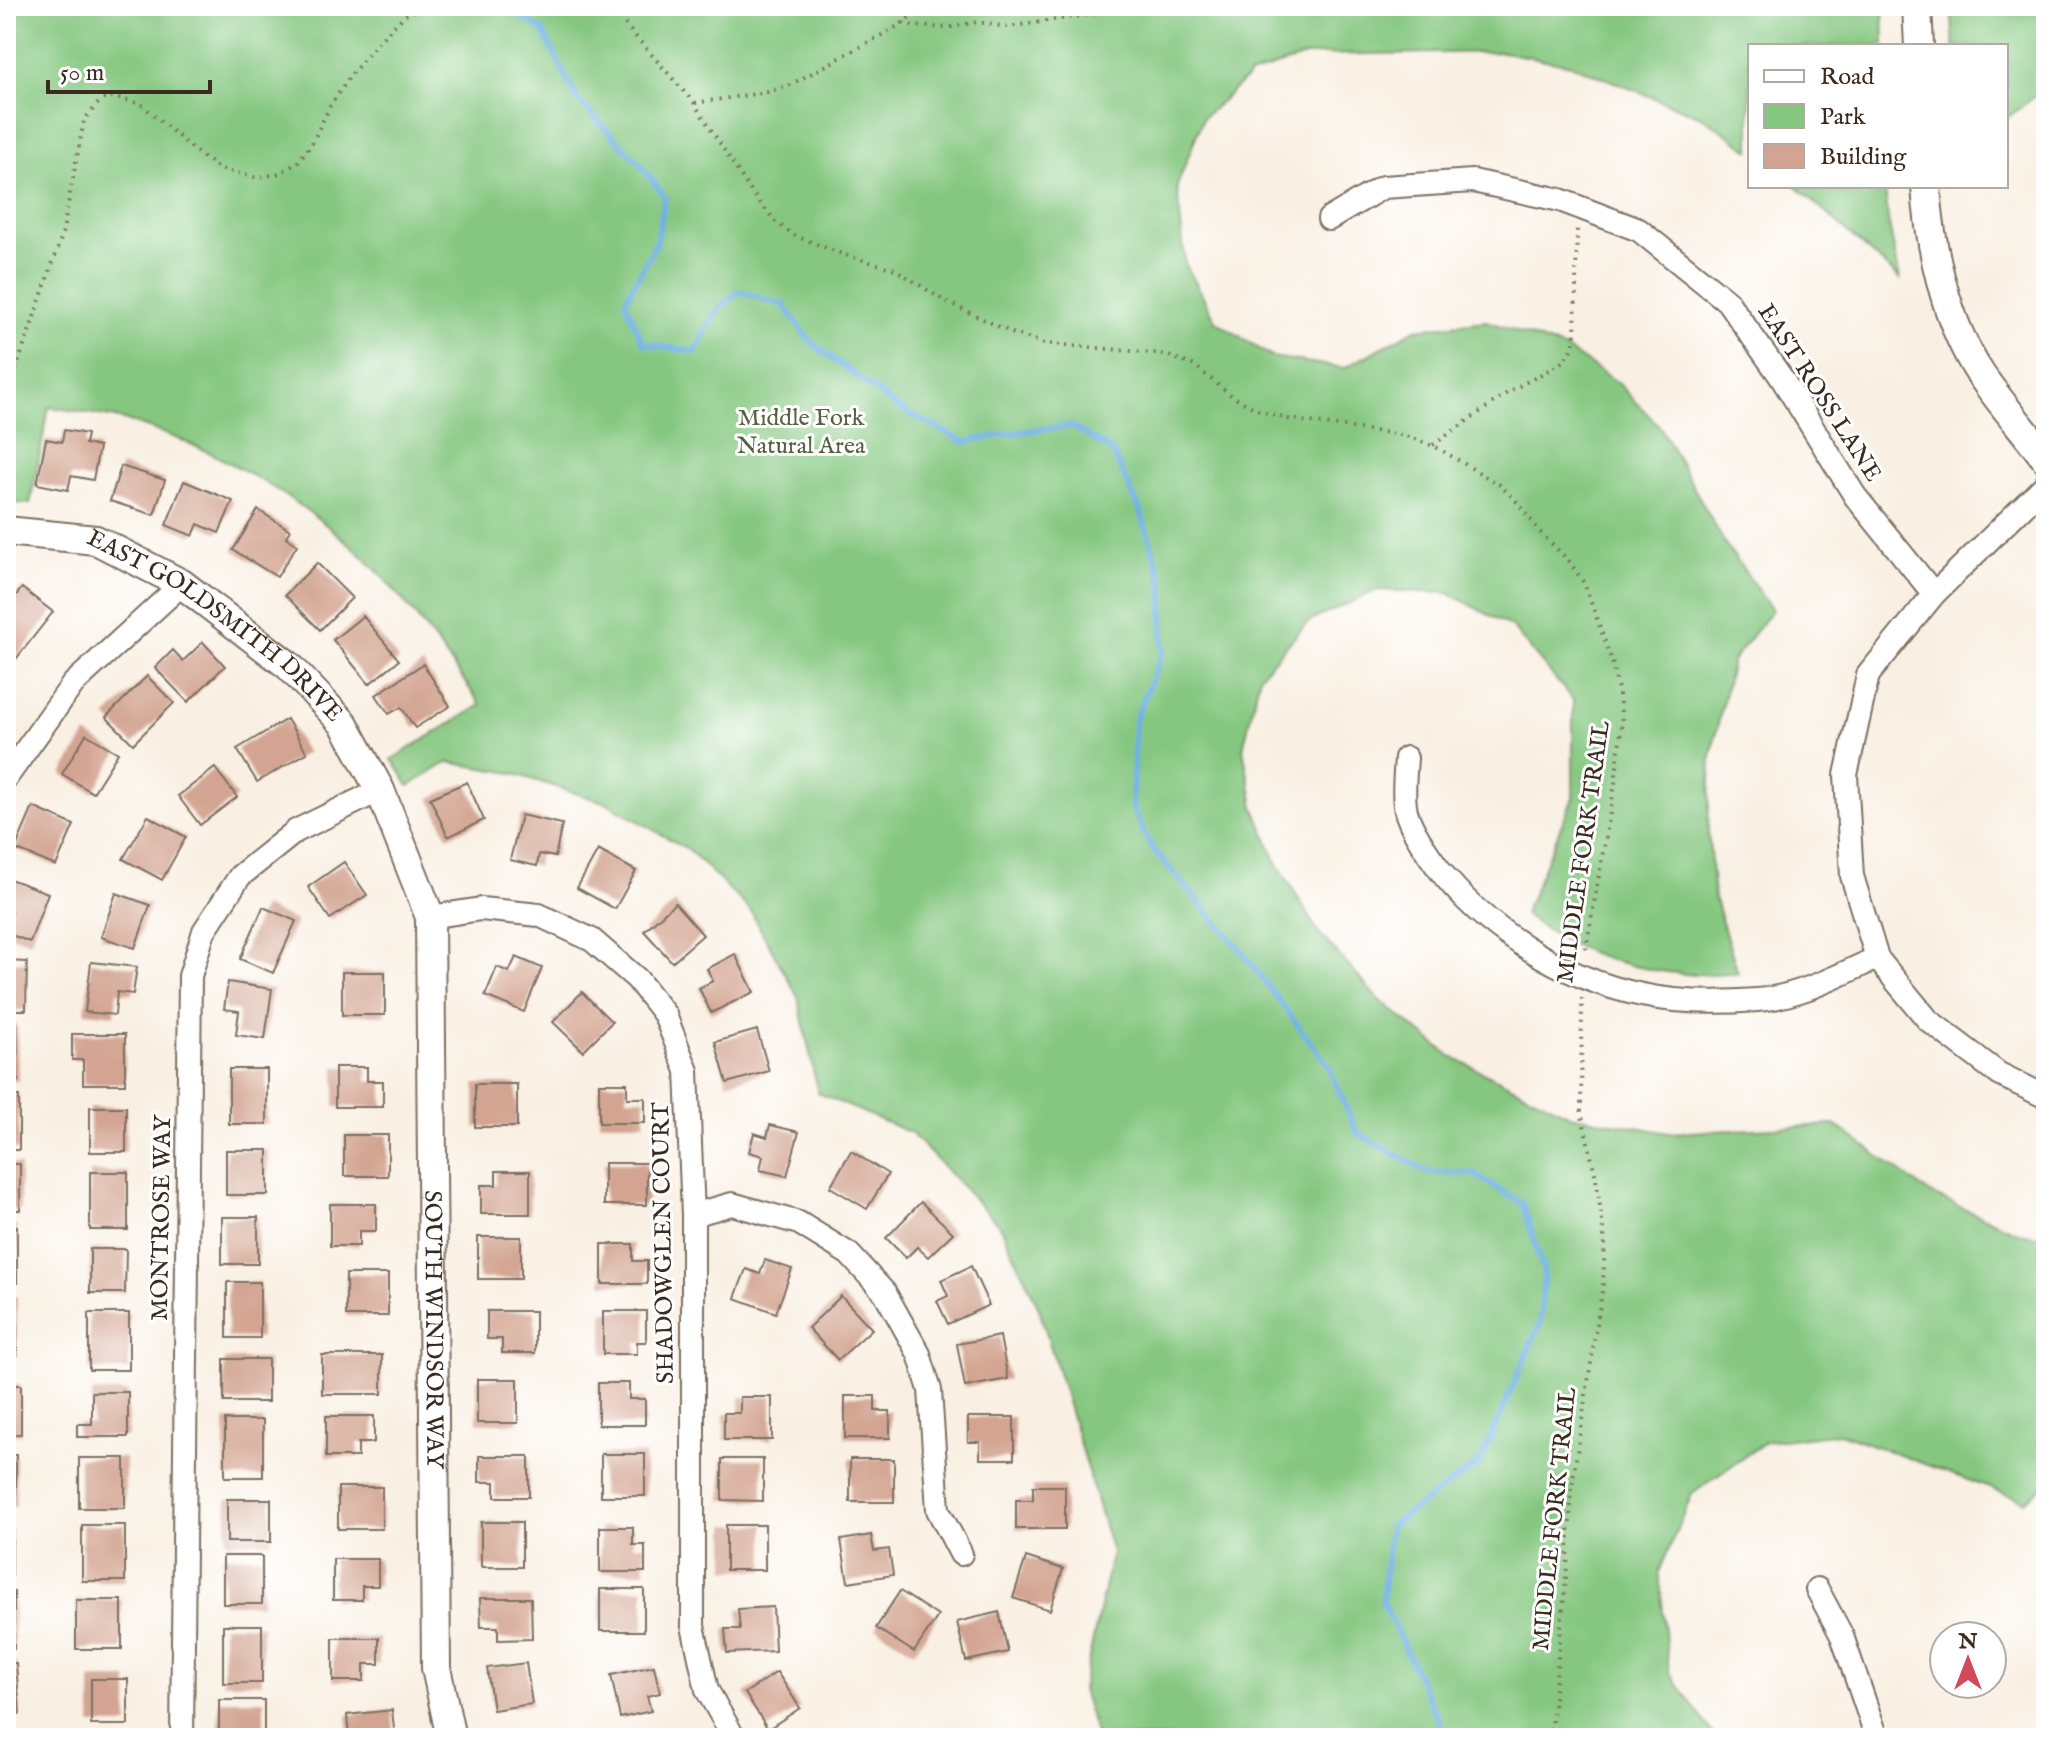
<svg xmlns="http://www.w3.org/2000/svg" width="2052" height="1744" font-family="'IM FELL English',serif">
  <rect width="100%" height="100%" fill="#fff"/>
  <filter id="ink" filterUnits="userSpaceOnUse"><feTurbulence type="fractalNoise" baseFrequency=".0125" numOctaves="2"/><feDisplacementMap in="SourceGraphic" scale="16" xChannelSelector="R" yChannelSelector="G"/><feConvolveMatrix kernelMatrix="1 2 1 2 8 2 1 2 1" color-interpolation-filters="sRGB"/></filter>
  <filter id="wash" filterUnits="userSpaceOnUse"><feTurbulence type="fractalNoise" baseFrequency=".006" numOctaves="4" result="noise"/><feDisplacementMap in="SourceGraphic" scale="32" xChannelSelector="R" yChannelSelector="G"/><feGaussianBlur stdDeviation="1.8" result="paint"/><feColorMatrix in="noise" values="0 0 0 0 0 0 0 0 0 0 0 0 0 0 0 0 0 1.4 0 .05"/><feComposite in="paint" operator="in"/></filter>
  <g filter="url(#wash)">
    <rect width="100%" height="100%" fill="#f9f0e3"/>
    <g fill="#85c780" stroke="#60784f" stroke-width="2">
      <path d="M6,6h1877l1,40h-134v104l-46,-32 -132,-53 -68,-13 -197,3 -57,20 -47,43 -26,68 8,77 31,58 56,36 72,11 72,-39 71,-8 79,28 51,33 43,45 64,115 48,68 -40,51 -21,95 -3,74 6,67 24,76c-21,0 -43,3 -63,0 -55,-6 -108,-25 -151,-59l49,-116v-98l-61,-73 -64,-34 -71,-3 -69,32 -48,53 -17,74 11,57 21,53 43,73 60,67 72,57 120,59 99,18 167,-8 96,70 88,38 26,5v246l-21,17 -185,-68 -75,9 -73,52 -33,78 10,100 47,66h-619l-15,-48 30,-138 -73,-244 -38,-81 -90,-94 -93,-40 -20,-96 -48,-87 -60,-59 -83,-48 -95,-30 -64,-11 -39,24 -17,-27 89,-54c-29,-42 -59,-84 -93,-122 -65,-74 -167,-134 -261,-162 -25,-7 -53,-10 -78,-14l-19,97 -24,-2z"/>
      <path d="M1951,6h95v81l-40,32v-73h-52z"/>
      <path d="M1796,186h89l3,34 12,59z"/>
    </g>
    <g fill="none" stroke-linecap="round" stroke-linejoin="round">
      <path stroke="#6db0e2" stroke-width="6" d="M504,6l38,24 36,70 62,64 25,33 -8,44 -32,60 18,42 52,9 19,-38 24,-23 46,14 27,37 86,65 67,35 53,-10 55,-6 40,25 29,61 22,71v68l-28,69 -3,88 20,40 87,100 89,117 29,68 70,39 47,2 49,30 21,69 -4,50 -60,139 -90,64 -8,74 65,138"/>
    </g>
    <g id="blocks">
      <g fill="#d3a491">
        <path d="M64,430l23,4 -2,10 14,3 -6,33 -22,-4 -3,14 -31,-6 9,-45 16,3z"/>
        <path d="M121,466l44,14 -11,35 -44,-14z"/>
        <path d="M184,481l49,20 -14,32 -21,-9 -5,12 -27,-11z"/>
        <path d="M258,510l32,20 -4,7 11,8 -20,32 -44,-27z"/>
        <path d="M317,563l35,35 -32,32 -35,-35z"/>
        <path d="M22,588l31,24 -37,47 -10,-8v-43z"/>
        <path d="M363,616l36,44 -30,24 -36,-44z"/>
        <path d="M203,642l22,24 -37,36 -33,-34 18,-18 10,11z"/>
        <path d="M423,664l27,42 -35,22 -14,-21 -12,7 -13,-19z"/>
        <path d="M147,676l27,27 -41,41 -27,-27z"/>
        <path d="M287,719l20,34 -50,29 -20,-33z"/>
        <path d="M86,734l32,19 -25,40 -31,-19z"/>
        <path d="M215,768l22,29 -37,28 -22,-29z"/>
        <path d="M467,782l17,38 -36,17 -18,-39z"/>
        <path d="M33,807l41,18 -18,41 -41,-17z"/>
        <path d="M521,815l41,9 -7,33 -16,-3 -2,12 -27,-6z"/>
        <path d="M148,816l38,21 -24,43 -39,-21z"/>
        <path d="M598,850l38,21 -21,38 -38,-21z"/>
        <path d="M344,862l23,33 -37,24 -22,-32z"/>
        <path d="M7,878l41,15 -18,49 -24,-9 5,-21 -5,-2z"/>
        <path d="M116,893l34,12 -15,43 -34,-11z"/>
        <path d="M675,903l28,32 -31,27 -28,-31z"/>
        <path d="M263,907l33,14 -23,52 -33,-14z"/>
        <path d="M735,954l19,38 -43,21 -12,-25 14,-7 -6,-12z"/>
        <path d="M516,957l26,11 -18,44 -39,-16 12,-29 12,5z"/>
        <path d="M6,961l21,1 -1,48h-20z"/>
        <path d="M91,962l46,5 -4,27 -16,-2 -2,23 -30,-3z"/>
        <rect x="342" y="972" width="43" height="43"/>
        <path d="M228,982l44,7 -7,50 -29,-4 3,-24 -15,-2z"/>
        <path d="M582,992l30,30 -29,29 -30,-29z"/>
        <path d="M17,1025l1,56h-12v-55z"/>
        <path d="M757,1030l12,41 -42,12 -12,-41z"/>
        <path d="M72,1034h53v50h-42v-24h-11z"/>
        <path d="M335,1067h32v14h16v26h-48z"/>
        <rect x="229" y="1069" width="38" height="55"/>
        <path d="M599,1083h28v15h18v25h-46z"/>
        <rect x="475" y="1084" width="42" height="43"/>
        <rect x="6" y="1096" width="13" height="54"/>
        <rect x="90" y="1107" width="36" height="45"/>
        <path d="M770,1125l29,7 -12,44 -27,-6 3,-14 -14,-4 5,-19 13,4z"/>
        <rect x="344" y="1135" width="44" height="41"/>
        <rect x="226" y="1150" width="42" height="45"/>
        <path d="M851,1151l37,23 -21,35 -37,-22z"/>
        <rect x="604" y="1163" width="43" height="42"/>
        <rect x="6" y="1164" width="14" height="46"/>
        <path d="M496,1171h34v43h-49v-29h15z"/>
        <rect x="90" y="1172" width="38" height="58"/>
        <path d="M921,1202l32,31 -25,24 -11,-10 -11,11 -20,-20z"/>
        <path d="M330,1204h46v27h-17v15h-29z"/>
        <rect x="222" y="1217" width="36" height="47"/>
        <rect x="6" y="1226" width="11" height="57"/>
        <rect x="478" y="1237" width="43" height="42"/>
        <path d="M602,1244h31v17h14v23h-45z"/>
        <path d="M90,1249h36l-1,44h-35z"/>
        <path d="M765,1260l27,9 -16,44 -41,-15 11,-29 14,5z"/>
        <path d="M971,1266l18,39 -41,19 -11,-23 11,-5 -7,-16z"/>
        <rect x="346" y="1274" width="42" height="42"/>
        <rect x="227" y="1282" width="33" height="56"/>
        <path d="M841,1296l31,33 -34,31 -30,-32z"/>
        <rect x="6" y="1297" width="11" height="59"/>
        <path d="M487,1311h48v42h-33v-14h-15z"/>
        <path d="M603,1311h43v31h-9v12h-34z"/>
        <rect x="89" y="1313" width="40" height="57"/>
        <path d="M1000,1336l8,43 -43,8 -8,-43z"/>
        <rect x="322" y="1355" width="60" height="39"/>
        <rect x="224" y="1359" width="44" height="43"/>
        <rect x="477" y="1379" width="41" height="44"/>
        <path d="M598,1383h31v16h16v26h-47z"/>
        <rect x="6" y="1385" width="15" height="49"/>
        <path d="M92,1392h36v45h-51v-13h15z"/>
        <path d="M845,1396h30v15h15v27h-45z"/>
        <path d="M740,1397h32v43h-48v-27h16z"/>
        <path d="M326,1416h48v27h-16v14h-32z"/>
        <path d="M968,1417h46v42h-34v-17h-12z"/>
        <rect x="225" y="1420" width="38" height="57"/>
        <rect x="601" y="1454" width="44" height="42"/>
        <rect x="6" y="1455" width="10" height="52"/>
        <path d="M479,1456h50v41h-34v-15h-16z"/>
        <rect x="79" y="1458" width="46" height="50"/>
        <path d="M722,1459h41v42l-41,-1z"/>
        <rect x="850" y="1459" width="44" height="43"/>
        <path d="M1033,1486h32v43h-49v-29h17z"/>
        <rect x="338" y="1487" width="44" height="42"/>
        <rect x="227" y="1499" width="44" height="43"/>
        <rect x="481" y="1522" width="41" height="45"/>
        <rect x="82" y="1525" width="43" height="56"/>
        <rect x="726" y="1525" width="39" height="45"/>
        <path d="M600,1527h33v18h12v27h-45z"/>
        <rect x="6" y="1529" width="6" height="47"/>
        <path d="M871,1535l3,16 15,-2 4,26 -45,7 -7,-42z"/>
        <rect x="223" y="1556" width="39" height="48"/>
        <path d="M1026,1557l37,12 -13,41 -37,-12z"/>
        <path d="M333,1559h45v27h-16v14h-29z"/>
        <rect x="600" y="1589" width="44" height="42"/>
        <path d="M900,1591l38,25 -24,36 -38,-24z"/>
        <rect x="6" y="1592" width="8" height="57"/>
        <path d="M480,1598h51l1,41 -34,1v-13h-17z"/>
        <rect x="76" y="1600" width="46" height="49"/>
        <path d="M773,1607l2,44 -48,2 -2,-24h15l-2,-20z"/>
        <path d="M999,1612l9,40 -42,9 -9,-39z"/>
        <rect x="223" y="1625" width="39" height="58"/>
        <path d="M333,1638h46v26h-15v17h-31z"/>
        <path d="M6,1663h10l4,51 -14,1z"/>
        <path d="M526,1663l6,41 -39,6 -6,-42z"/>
        <path d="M654,1666l6,27 -13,3 4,15 -31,7 -9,-43z"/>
        <path d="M777,1672l23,36 -32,21 -23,-36z"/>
        <rect x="91" y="1679" width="37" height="46"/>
        <rect x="219" y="1700" width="45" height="38"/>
        <path d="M392,1710l3,28h-46l-2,-23z"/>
      </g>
    </g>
  </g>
  <g filter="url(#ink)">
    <use href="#blocks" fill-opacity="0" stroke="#7e6f63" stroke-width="2"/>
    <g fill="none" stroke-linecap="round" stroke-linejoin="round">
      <defs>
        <g id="minor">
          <path d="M1329,219l54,-32 90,-6 87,19 79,30 88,71 54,76 74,119 79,98"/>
          <path d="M2046,484l-112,110 -66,81 -22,100 6,101 25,82 51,62 71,54 47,23"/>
          <path d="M1406,758c-1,15 -3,33 -1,48 2,17 21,45 31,59 47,64 128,114 206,130 37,8 77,8 115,5 42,-3 82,-25 120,-42"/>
          <path d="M6,778l67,-94 109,-100"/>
          <path d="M430,917l51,-8 58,6 53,25 45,39 28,36 22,56 6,144v411l14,64 27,48"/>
          <path d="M693,1215l39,-11 67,19 50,31 36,39 34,61 11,36 8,120 23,44"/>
          <path d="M1817,1589l25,47 35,102"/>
          <path d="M182,1738l8,-762 14,-45 36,-55 56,-45 84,-41"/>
        </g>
        <g id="tertiary">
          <path d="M1917,6l2,40"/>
          <path d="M1926,186c4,63 20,136 55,189 20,29 44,56 65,84"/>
          <path id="s1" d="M6,531l90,9 86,44 107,82 55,58 36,66 50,127 6,751 15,70"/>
        </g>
      </defs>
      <use href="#minor" stroke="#7e6f63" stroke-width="26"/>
      <use href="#tertiary" stroke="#7e6f63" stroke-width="32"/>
      <g stroke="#7e6f63" stroke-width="4" stroke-dasharray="2 6" stroke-linecap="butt">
        <path d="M609,6l85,97 58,90 24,29 19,14 50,19 50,14 48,31 69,33 31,10 121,11 31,12 38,31 27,14 28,8 115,16 33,12 64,38 19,19 19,26 31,31 15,22 28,78 7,33 3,28 -7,62 -30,170"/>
        <path d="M903,23l11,3 33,2 30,-6 30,5 87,-13 18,-8"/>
        <path d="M695,103l73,-11 22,-7 110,-60 15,-12 4,-7"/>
        <path d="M6,425l7,-47 49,-142 22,-116 17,-20 10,-3 30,7 59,51 20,14 38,9 22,-5 17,-10 14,-18 19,-39 20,-30 29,-35 26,-26 20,-9"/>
        <path d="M1433,445l77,-54 50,-27 11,-12 4,-12 2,-111"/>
        <path d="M1550,1738l17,-171 5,-82 31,-200 2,-43 -9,-64 -15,-66 1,-114"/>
      </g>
      <use href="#minor" stroke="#fff" stroke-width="22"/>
      <use href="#tertiary" stroke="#fff" stroke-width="28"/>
    </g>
  </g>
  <g text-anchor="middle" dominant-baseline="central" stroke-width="6" stroke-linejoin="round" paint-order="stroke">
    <g font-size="24" fill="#3b2a1e" stroke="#fff">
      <text transform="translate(1819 393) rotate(57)">EAST ROSS LANE</text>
      <text stroke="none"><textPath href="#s1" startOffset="238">EAST GOLDSMITH DRIVE</textPath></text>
      <text transform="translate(1584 852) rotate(-82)">MIDDLE FORK TRAIL</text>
      <text transform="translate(162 1218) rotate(-89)">MONTROSE WAY</text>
      <text transform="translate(664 1243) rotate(-91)">SHADOWGLEN COURT</text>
      <text stroke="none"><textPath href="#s1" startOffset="1026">SOUTH WINDSOR WAY</textPath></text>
      <text transform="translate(1555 1519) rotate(-84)">MIDDLE FORK TRAIL</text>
    </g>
    <g font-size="24" fill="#556140" stroke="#fff">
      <text x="801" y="418">Middle Fork<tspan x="801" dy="28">Natural Area</tspan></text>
    </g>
  </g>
  <rect width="2052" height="1744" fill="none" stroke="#fff" stroke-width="32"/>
  <rect x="1748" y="44" width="260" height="144" fill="#ffffff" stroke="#b1aaa5" stroke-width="2"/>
  <rect x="1764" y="70" width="40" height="12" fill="#ffffff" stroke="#b1aaa5" stroke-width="2"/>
  <text x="1820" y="84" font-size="24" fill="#3b2a1e">Road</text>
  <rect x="1764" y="104" width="40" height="24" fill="#85c780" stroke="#b1aaa5" stroke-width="2"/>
  <text x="1820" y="124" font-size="24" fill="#3b2a1e">Park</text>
  <rect x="1764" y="144" width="40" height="24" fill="#d3a491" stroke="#b1aaa5" stroke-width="2"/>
  <text x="1820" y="164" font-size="24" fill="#3b2a1e">Building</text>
  <g transform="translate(1968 1660)"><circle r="38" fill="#ffffff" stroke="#b1aaa5" stroke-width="2"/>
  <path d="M0-6L14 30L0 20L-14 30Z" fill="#d1495b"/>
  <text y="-12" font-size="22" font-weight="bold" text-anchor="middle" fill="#3b2a1e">N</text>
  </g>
  <path d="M48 80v12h162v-12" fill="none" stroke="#3b2a1e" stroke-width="4"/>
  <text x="60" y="80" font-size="24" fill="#3b2a1e" stroke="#ffffff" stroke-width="6" paint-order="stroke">50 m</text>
</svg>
